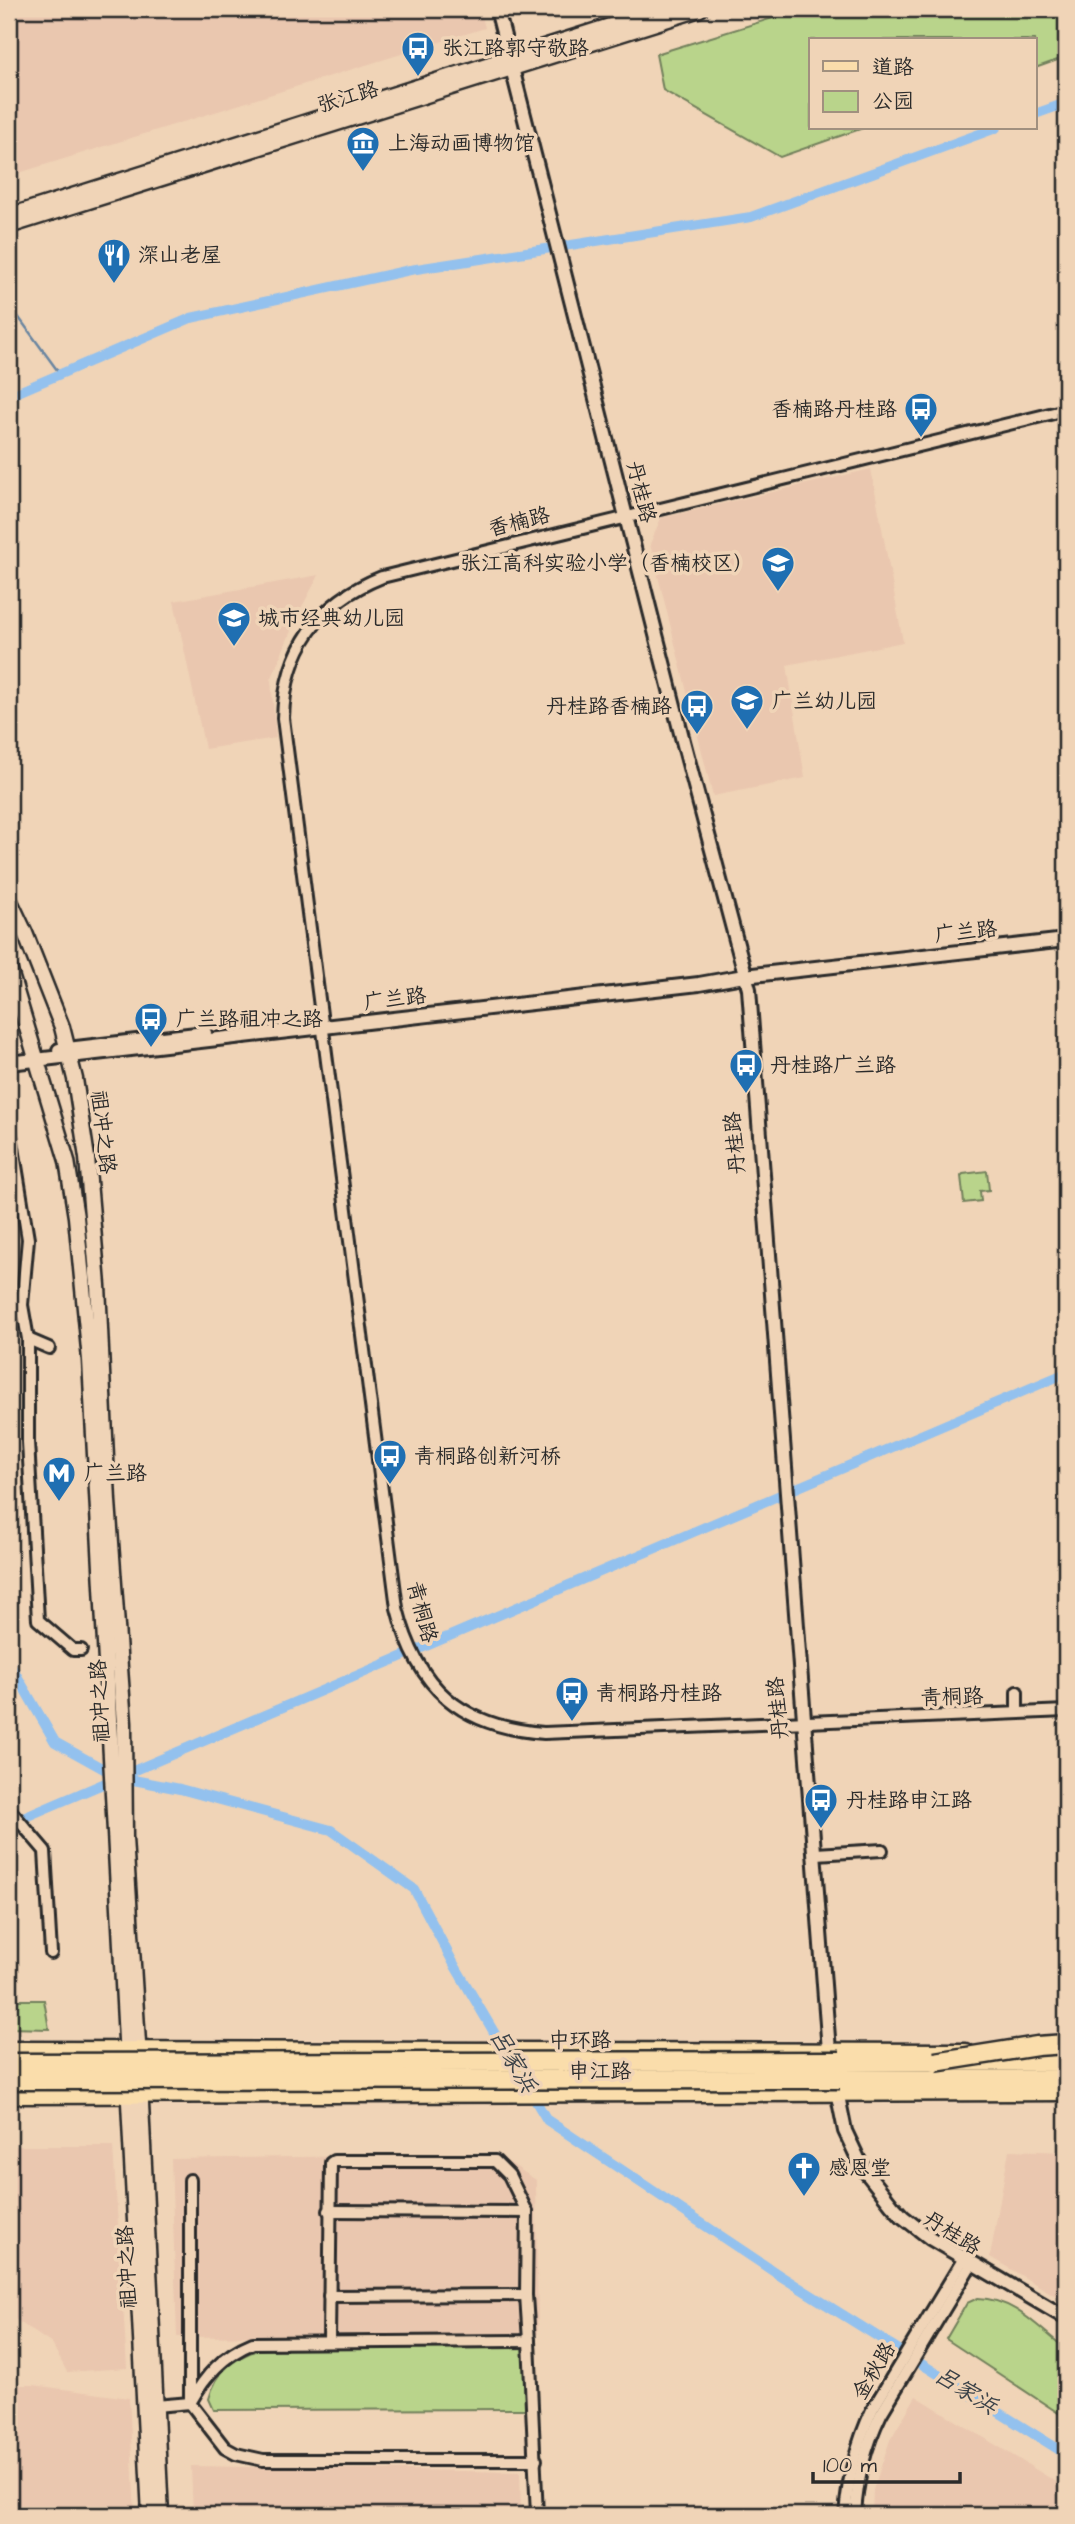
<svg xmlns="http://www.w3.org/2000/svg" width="1075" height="2524" font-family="'Architects Daughter','LXGW WenKai TC',sans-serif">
  <rect width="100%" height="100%" fill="#f0d4b7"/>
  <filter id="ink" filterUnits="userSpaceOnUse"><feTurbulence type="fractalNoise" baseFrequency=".0143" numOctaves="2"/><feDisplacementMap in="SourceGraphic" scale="14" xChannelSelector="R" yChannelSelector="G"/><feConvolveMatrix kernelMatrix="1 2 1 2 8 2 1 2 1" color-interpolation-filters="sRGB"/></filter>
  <g filter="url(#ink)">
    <g fill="#eac7af">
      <path d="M9,9h471l5,19 -476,148z"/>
      <path d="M871,469l32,173 -116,23 18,113 -92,18 -63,-252 11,-26z"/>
      <path d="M319,575l-22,41 -26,64 5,58 -71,11 -31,-148z"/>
      <path d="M9,2146h104l14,222 -60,4 -15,-28 -43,-29z"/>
      <path d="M1009,2150l57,2v150l-76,-45z"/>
      <path d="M496,2154l40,26 2,154 -361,3 -6,-178z"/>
      <path d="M9,2385h24l96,13 6,117h-126z"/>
      <path d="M916,2396l150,92v27h-194l1,-25 17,-50z"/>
      <path d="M191,2466l329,6 1,43h-328z"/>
    </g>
    <g fill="#b9d48b" stroke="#72805b" stroke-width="2">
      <path d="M802,9h264v48l-31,11v-28h-224v88h52l-83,29 -117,-67 -7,-36z"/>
      <path d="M987,1171l2,19 -9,1 1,10 -17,2 -3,-27 2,-2z"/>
      <path d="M9,2000h35l5,29 -40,-1z"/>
      <path d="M978,2298c37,1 60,30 88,51v69l-120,-79 21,-36z"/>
      <path d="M525,2347l4,62 -315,1 -5,-11c7,-28 25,-41 51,-50z"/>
    </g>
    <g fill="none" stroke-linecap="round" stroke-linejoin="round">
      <path stroke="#6985a0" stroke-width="2.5" d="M9,304l51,70"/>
      <g stroke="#93c1ee" stroke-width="10">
        <path d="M1035,114l31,-11"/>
        <path d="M9,396l182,-78 219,-48 341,-53 245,-89"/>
        <path d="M9,1662l46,80 63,35 62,12 151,41 83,59 41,77 53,90"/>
        <path d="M9,1824l1057,-451"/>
        <path d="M529,2090l18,30 232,155 287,179"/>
      </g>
      <defs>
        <g id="minor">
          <path d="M1066,410l-684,167c-63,25 -97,73 -99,141l114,890c20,81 65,119 147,125l522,-22"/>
          <path d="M9,1123l19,116 -6,66 6,34v103l10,178 35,30h8"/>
          <path d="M28,1339l21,9"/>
          <path d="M1017,1692v21"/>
          <path d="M9,1809l36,42 6,102"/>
          <path d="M816,1854l66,-4"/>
          <path d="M190,2180v223l35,45 11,6 27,6h273"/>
          <path d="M329,2211l198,1"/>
          <path d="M329,2296l197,-1"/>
          <path d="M529,2341l8,174"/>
          <path d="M190,2403c15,-27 33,-48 63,-60l276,-2 -3,-46 1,-83 -18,-37 -14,-14h-161l-3,2 -2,178"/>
          <path d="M156,2406l34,-3"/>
          <path d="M845,2515c3,-38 11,-71 27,-105l92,-152"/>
          <path d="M855,2515c2,-36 10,-68 26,-101l91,-151"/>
        </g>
        <g id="tertiary">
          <path d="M497,9l186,732 66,248 80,1062 16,80 17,36 30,38 11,12 27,21 136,80"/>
          <path d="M59,1050l146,-17"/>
          <path d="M9,1063l690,-79 45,-8 322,-36"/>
        </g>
        <g id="secondary">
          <path d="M9,216l655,-207"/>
          <path d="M9,226l691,-217"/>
          <path d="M9,899l16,34 37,94 13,52 12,79 11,127 10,216 16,222 1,115 14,221"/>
          <path d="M9,968l58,193 9,56 14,143 37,699"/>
          <path d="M128,2083l22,432"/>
          <path d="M140,2083l21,432"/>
        </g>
        <g id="primary">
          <path d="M9,2050l957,2"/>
          <path d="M9,2095l1057,-3"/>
        </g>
        <g id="trunk">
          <path d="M840,2061l226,1"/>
          <path d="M840,2079l226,1"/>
        </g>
      </defs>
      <use href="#minor" stroke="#2b2b2b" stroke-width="16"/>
      <use href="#tertiary" stroke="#2b2b2b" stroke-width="18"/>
      <use href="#secondary" stroke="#2b2b2b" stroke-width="19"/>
      <use href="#primary" stroke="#2b2b2b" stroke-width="21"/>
      <use href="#trunk" stroke="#2b2b2b" stroke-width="23"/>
      <use href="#minor" stroke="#f0d4b7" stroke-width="10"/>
      <use href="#tertiary" stroke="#f0d4b7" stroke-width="12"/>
      <use href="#secondary" stroke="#f0d4b7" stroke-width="14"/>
      <use href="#primary" stroke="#faddab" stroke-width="16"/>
      <use href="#trunk" stroke="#faddab" stroke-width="18"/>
      <defs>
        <g id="trunk-bridge">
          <path d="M935,2062l102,-16 29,-2"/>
          <path d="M9,2063l831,-2"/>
          <path d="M9,2080l831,-1"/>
        </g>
      </defs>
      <use href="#trunk-bridge" stroke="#2b2b2b" stroke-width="23" stroke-linecap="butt"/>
      <use href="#trunk-bridge" stroke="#faddab" stroke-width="18"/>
    </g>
  </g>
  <defs>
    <symbol id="bus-pin" viewBox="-11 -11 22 30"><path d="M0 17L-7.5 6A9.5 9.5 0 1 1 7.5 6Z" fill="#1f6fb2" stroke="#f0d4b7"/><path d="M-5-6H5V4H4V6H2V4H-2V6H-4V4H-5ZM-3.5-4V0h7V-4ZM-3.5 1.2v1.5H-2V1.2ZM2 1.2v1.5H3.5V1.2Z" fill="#fff"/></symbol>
    <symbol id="museum-pin" viewBox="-11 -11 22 30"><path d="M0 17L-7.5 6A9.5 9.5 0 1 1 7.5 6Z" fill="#1f6fb2" stroke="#f0d4b7"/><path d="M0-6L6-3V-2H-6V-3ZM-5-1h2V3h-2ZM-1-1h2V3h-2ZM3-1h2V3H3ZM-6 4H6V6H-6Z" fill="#fff"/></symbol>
    <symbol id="restaurant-pin" viewBox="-11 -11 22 30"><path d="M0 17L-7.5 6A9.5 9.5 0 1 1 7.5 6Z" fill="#1f6fb2" stroke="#f0d4b7"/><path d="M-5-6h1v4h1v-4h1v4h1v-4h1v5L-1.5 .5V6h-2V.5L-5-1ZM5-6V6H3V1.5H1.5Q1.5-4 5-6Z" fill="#fff"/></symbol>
    <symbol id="school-pin" viewBox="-11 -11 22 30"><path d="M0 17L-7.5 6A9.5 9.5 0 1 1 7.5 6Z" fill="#1f6fb2" stroke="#f0d4b7"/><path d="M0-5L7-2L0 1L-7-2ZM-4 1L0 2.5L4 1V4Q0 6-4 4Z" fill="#fff"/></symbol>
    <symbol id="metro-pin" viewBox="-11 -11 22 30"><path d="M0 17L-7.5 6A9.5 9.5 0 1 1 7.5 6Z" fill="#1f6fb2" stroke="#f0d4b7"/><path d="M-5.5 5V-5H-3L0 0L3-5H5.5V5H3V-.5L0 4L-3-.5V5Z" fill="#fff"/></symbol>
    <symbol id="church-pin" viewBox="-11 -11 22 30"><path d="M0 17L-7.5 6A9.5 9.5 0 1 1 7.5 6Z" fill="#1f6fb2" stroke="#f0d4b7"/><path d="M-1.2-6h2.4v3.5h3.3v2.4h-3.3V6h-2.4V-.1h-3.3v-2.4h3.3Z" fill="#fff"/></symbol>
  </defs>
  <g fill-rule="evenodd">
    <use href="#bus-pin" x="399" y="29" width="38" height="52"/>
    <use href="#museum-pin" x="344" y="124" width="38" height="52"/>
    <use href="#restaurant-pin" x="95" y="236" width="38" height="52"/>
    <use href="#bus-pin" x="902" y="390" width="38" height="52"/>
    <use href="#school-pin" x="759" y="544" width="38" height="52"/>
    <use href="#school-pin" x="215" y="599" width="38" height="52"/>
    <use href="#school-pin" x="728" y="682" width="38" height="52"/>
    <use href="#bus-pin" x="678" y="687" width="38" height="52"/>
    <use href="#bus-pin" x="132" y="1000" width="38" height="52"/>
    <use href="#bus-pin" x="727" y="1046" width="38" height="52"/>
    <use href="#bus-pin" x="371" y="1437" width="38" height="52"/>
    <use href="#metro-pin" x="40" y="1454" width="38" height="52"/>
    <use href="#bus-pin" x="553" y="1674" width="38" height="52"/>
    <use href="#bus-pin" x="802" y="1781" width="38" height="52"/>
    <use href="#church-pin" x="785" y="2149" width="38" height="52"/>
  </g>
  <g text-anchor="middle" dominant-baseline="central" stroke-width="7" stroke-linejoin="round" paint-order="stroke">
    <g font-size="21" fill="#2b2b2b" stroke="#f0d4b7" text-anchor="start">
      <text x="442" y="48">张江路郭守敬路</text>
      <text x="388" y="143">上海动画博物馆</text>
      <text x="138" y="255">深山老屋</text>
      <text x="897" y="409" text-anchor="end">香楠路丹桂路</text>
      <text x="754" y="563" text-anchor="end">张江高科实验小学（香楠校区）</text>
      <text x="258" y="618">城市经典幼儿园</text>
      <text x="772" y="701">广兰幼儿园</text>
      <text x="672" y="706" text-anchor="end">丹桂路香楠路</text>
      <text x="176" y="1019">广兰路祖冲之路</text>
      <text x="770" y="1065">丹桂路广兰路</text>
      <text x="414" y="1456">青桐路创新河桥</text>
      <text x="84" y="1473">广兰路</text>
      <text x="596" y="1693">青桐路丹桂路</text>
      <text x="846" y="1800">丹桂路申江路</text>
      <text x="828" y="2168">感恩堂</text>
    </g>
    <g font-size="21" fill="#2b2b2b" stroke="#f0d4b7">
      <text transform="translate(348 97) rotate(-17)">张江路</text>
      <text transform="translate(641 492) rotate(76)">丹桂路</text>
      <text transform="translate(519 522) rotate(-14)">香楠路</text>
      <text transform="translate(966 932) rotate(-6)">广兰路</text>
      <text transform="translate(395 999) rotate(-7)">广兰路</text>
      <text transform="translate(103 1132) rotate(83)">祖冲之路</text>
      <text transform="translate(735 1143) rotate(-95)">丹桂路</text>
      <text transform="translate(422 1612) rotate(75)">青桐路</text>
      <text transform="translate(952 1697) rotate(-2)">青桐路</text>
      <text transform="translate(100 1701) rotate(-93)">祖冲之路</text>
      <text transform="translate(778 1708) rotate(-95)">丹桂路</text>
      <text x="580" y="2040">中环路</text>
      <text x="600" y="2071">申江路</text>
      <text transform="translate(952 2233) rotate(32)">丹桂路</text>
      <text transform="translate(127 2267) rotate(-93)">祖冲之路</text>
      <text transform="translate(874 2371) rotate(-59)">金秋路</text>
    </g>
    <g font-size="23" font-style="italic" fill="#3b4248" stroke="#f0d4b7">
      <text transform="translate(513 2061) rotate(60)">吕家浜</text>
      <text transform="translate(966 2391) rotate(32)">吕家浜</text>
    </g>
  </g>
  <rect width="1075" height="2524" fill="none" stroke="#f0d4b7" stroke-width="35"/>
  <rect x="18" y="18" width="1040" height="2489" fill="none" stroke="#2b2b2b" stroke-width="2.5" filter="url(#ink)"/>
  <rect x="809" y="38" width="228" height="91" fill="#f0d4b7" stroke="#a1907f" stroke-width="2"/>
  <rect x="823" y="61" width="35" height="10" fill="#faddab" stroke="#a1907f" stroke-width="2"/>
  <text x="872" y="74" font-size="21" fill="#2b2b2b">道路</text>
  <rect x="823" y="91" width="35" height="21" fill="#b9d48b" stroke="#a1907f" stroke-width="2"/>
  <text x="872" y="108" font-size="21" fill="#2b2b2b">公园</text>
  <path d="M813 2472v10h147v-10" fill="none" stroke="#2b2b2b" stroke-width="3.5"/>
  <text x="823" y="2472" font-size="21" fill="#2b2b2b" stroke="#f0d4b7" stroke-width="5" paint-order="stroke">100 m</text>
</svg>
